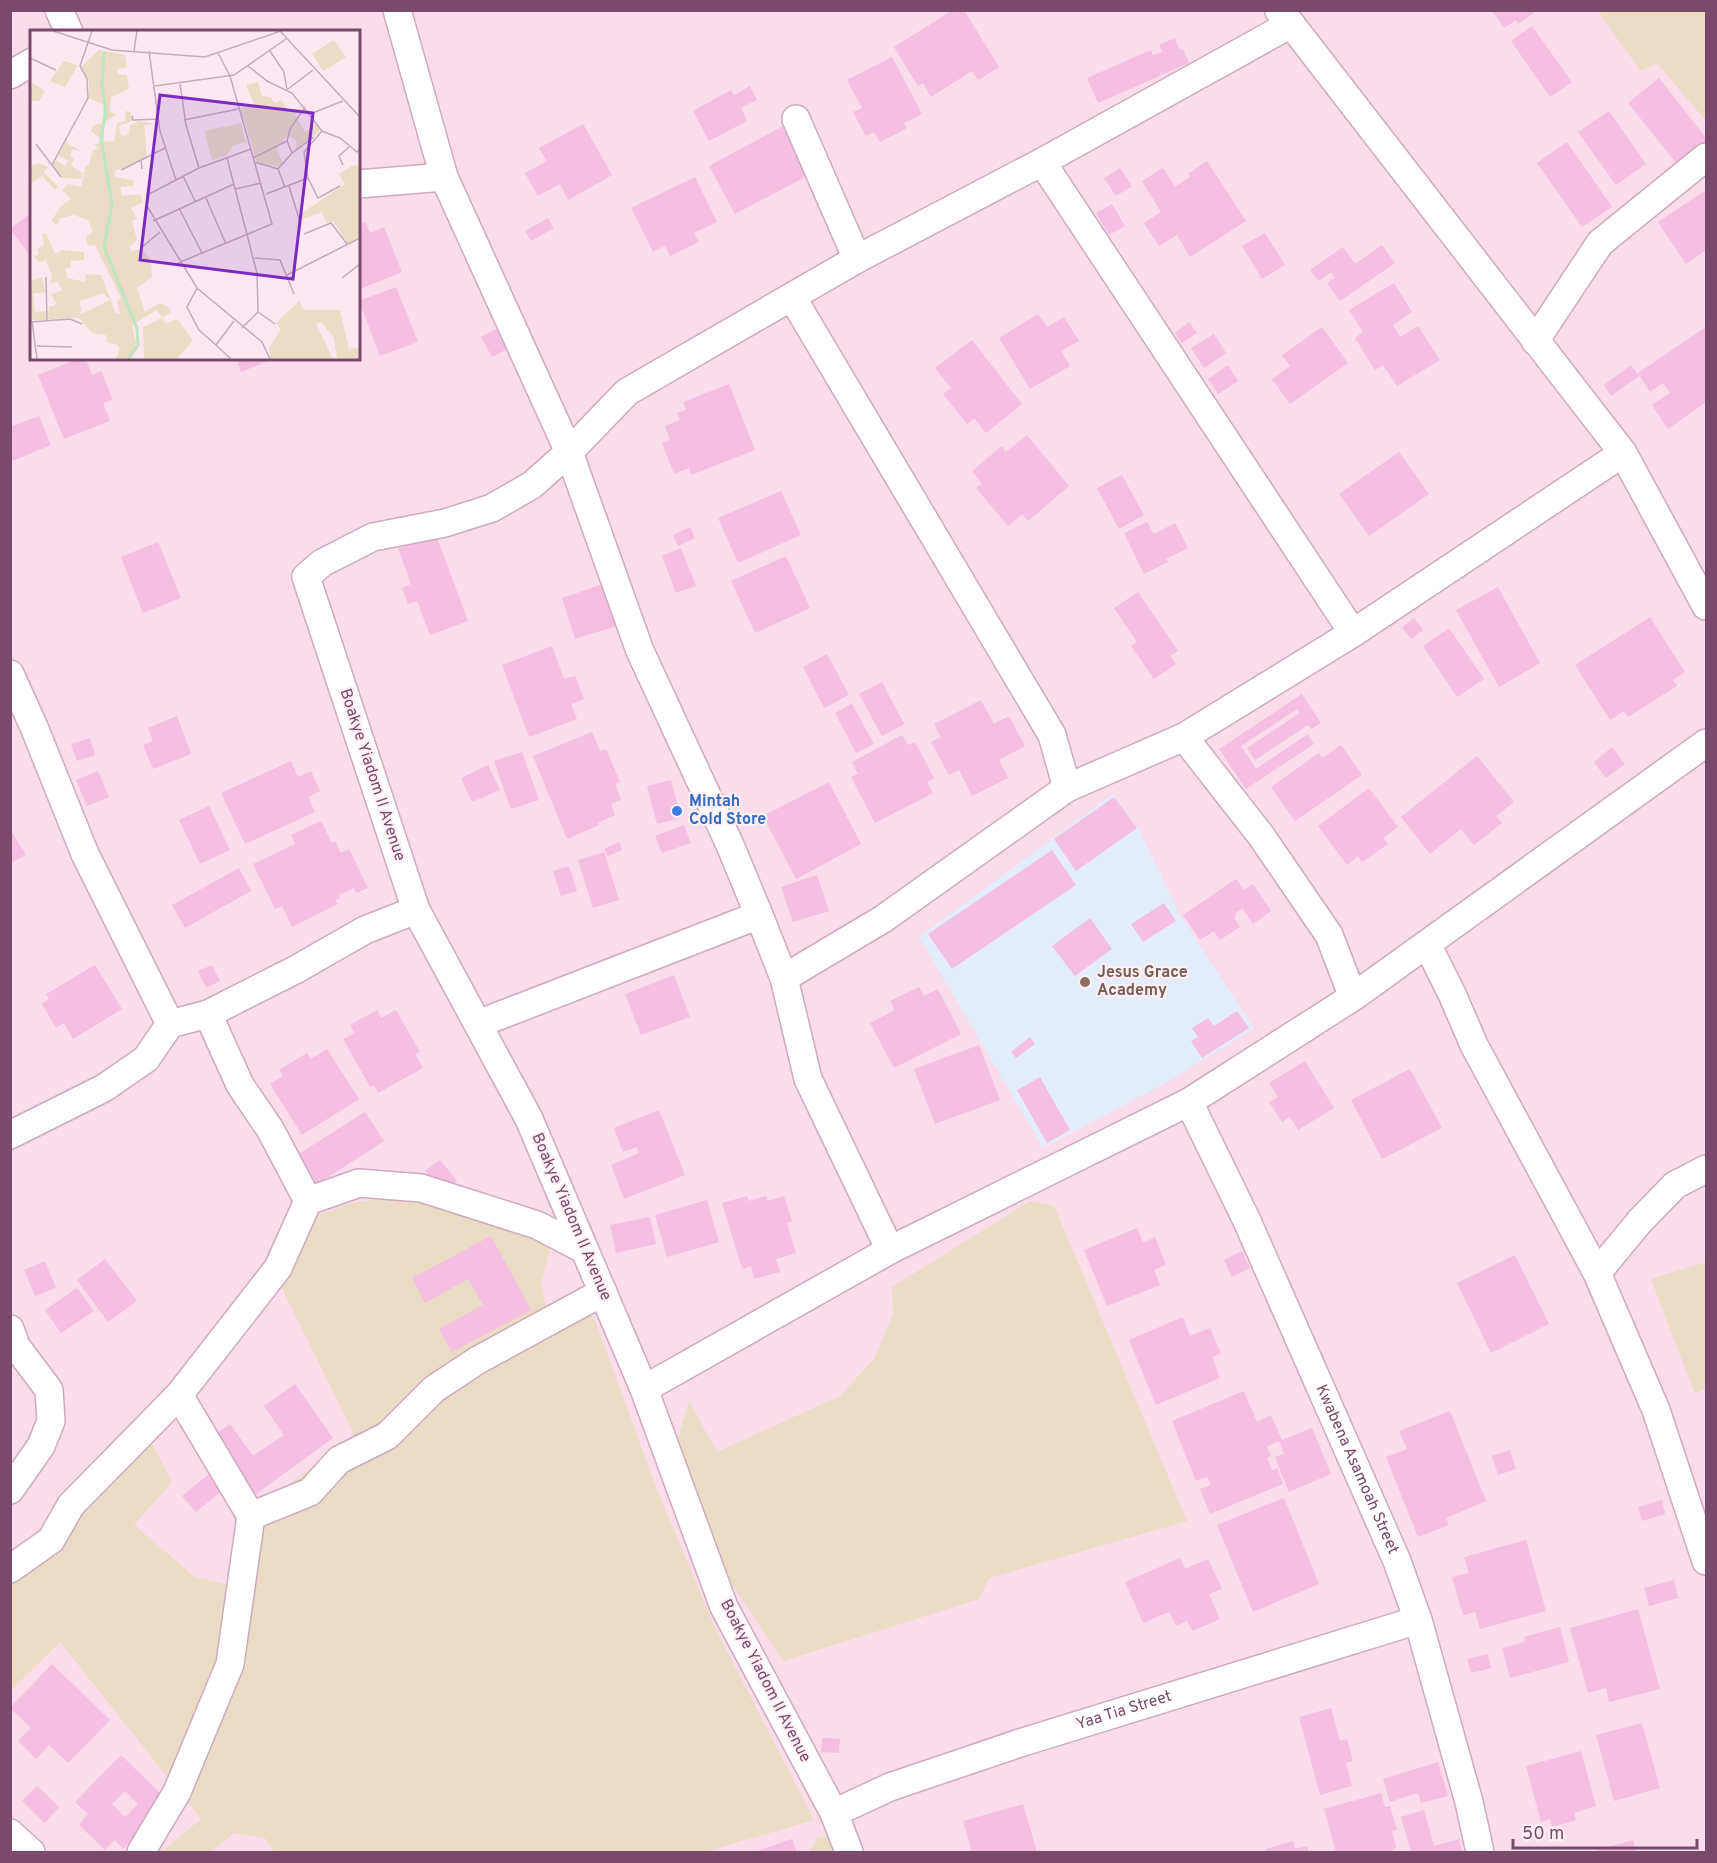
<svg xmlns="http://www.w3.org/2000/svg" width="1717" height="1863" font-family="Overpass,sans-serif">
  <rect width="100%" height="100%" fill="#fde8f1"/>
  <path fill="#fadcea" fill-rule="evenodd" d="M11,11h1589l1,5 57,47 48,58v1731h-1695zM32,32h326v326h-326z"/>
  <path fill="#e4edfa" d="M1113,794l26,36 40,83 75,115 -86,54 -125,66 -124,-211z"/>
  <g fill="#ecdbc5">
    <path d="M1600,11h106v110l-48,-57 -18,6 -39,-54z"/>
    <path d="M410,1195l142,47 -11,41 6,27 44,-1 66,181 59,140 98,190 -110,32h-429l-10,-14 -31,-5 -23,19h-50l40,-33 -141,-177 -49,48v-111l67,-63 71,-78 23,44 -38,43 61,52 49,12 15,-81 95,-74 -85,-172 41,-44 42,-15z"/>
    <path d="M1030,1201l24,5 133,315 -198,57 -10,21 -196,62 -64,-97 -42,-122 12,-41 28,51 123,-56 34,-37 19,-45 -1,-27z"/>
    <path d="M1706,1262v126l-11,6 -44,-115z"/>
    <path d="M818,1837h13l8,15h-30z"/>
  </g>
  <g fill="#f4bfe0" fill-rule="evenodd">
    <path d="M953,10h11l35,57 -21,13 -6,-9 -41,26 -8,-14 -5,3 -24,-39z"/>
    <path d="M1492,10h46l-20,14 -2,-4 -12,8z"/>
    <path d="M1532,26l40,56 -22,15 -39,-56z"/>
    <path d="M1175,38l5,12 3,-1 6,14 -91,40 -11,-25 64,-28 2,5 9,-3 -3,-7z"/>
    <path d="M892,57l30,57 -18,9 3,5 -27,14 -6,-10 -8,4 -13,-24 9,-4 -15,-28z"/>
    <path d="M1659,78l47,60v3l-29,23 -49,-61z"/>
    <path d="M750,86l7,14 -16,8 6,13 -38,20 -16,-30 38,-21 3,5z"/>
    <path d="M1609,111l37,53 -30,21 -38,-53z"/>
    <path d="M583,124l29,51 -44,25 -8,-16 -22,12 -13,-23 22,-12 -8,-13z"/>
    <path d="M785,125l26,49 -76,40 -26,-48z"/>
    <path d="M1567,142l45,65 -30,20 -45,-64z"/>
    <path d="M1207,161l39,60 -56,36 -13,-22 -18,11 -15,-23 17,-11 -19,-31 21,-13 12,19 15,-10 -2,-3z"/>
    <path d="M1120,168l12,18 -16,10 -12,-18z"/>
    <path d="M695,177l22,45 -23,11 5,9 -29,14 -5,-10 -12,6 -22,-44z"/>
    <path d="M1706,190v60l-20,14 -28,-42z"/>
    <path d="M1112,204l13,22 -16,9 -13,-22z"/>
    <path d="M32,212v46l-22,-29z"/>
    <path d="M548,218l6,10 -23,13 -6,-10z"/>
    <path d="M366,222l4,11 14,-6 18,45 -44,18v-65z"/>
    <path d="M1265,233l20,32 -23,14 -20,-33z"/>
    <path d="M1382,245l13,18 -55,38 -13,-18 8,-5 -4,-6 -12,9 -9,-11 33,-23 12,17z"/>
    <path d="M1394,283l18,29 -19,13 7,12 18,-11 22,34 -43,26 -14,-21 -8,5 -20,-32 8,-6 -14,-22z"/>
    <path d="M396,287l22,55 -38,14 -21,-55z"/>
    <path d="M1038,314l9,13 17,-10 15,24 -18,10 9,15 -40,23 -31,-51z"/>
    <path d="M1189,322l8,11 -15,10 -7,-10z"/>
    <path d="M504,325l10,21 -22,11 -11,-20z"/>
    <path d="M1322,327l26,36 -58,41 -18,-25 18,-13 -8,-11z"/>
    <path d="M1706,327v75l-38,27 -16,-24 18,-12 -7,-10 -13,9 -12,-19z"/>
    <path d="M1214,334l12,19 -22,15 -13,-20z"/>
    <path d="M972,340l50,64 -36,29 -12,-15 -7,6 -24,-30 8,-6 -16,-20z"/>
    <path d="M80,358h5l7,17 9,-4 12,29 -10,3 7,18 -46,18 -26,-64z"/>
    <path d="M236,358h37v1l-32,13z"/>
    <path d="M1228,365l10,16 -20,13 -10,-15z"/>
    <path d="M1631,365l8,11 -28,20 -7,-11z"/>
    <path d="M729,384l26,66 -64,25 -2,-7 -15,6 -12,-31 8,-3 -5,-14 15,-6 -3,-7 9,-3 -3,-8z"/>
    <path d="M39,416l12,29 -39,16 -2,-34z"/>
    <path d="M1027,435l42,51 -41,35 -6,-7 -14,12 -32,-38 6,-4 -10,-13 30,-25 4,6z"/>
    <path d="M1399,452l30,42 -60,42 -30,-42z"/>
    <path d="M1122,475l22,40 -25,14 -22,-41z"/>
    <path d="M781,491l20,44 -63,28 -20,-45z"/>
    <path d="M1147,522l7,12 21,-11 13,25 -22,11 2,3 -24,12 -20,-41z"/>
    <path d="M690,527l5,11 -17,8 -5,-11z"/>
    <path d="M436,535l32,86 -38,14 -13,-34 -9,3 -6,-16 9,-4 -13,-36z"/>
    <path d="M158,542l23,56 -38,15 -22,-56z"/>
    <path d="M681,548l15,38 -20,7 -14,-37z"/>
    <path d="M786,556l24,52 -55,25 -24,-52z"/>
    <path d="M603,584l14,42 -42,13 -13,-41z"/>
    <path d="M1498,587l42,76 -41,24 -43,-77z"/>
    <path d="M1138,592l40,59 -8,5 6,8 -22,15 -23,-33 6,-4 -23,-34z"/>
    <path d="M1650,617l35,55 -12,8 4,6 -49,31 -4,-6 -14,9 -35,-55z"/>
    <path d="M1414,618l9,12 -12,9 -9,-12z"/>
    <path d="M1449,628l35,51 -27,18 -34,-51z"/>
    <path d="M552,646l12,33 11,-3 9,23 -13,5 6,15 -48,18 -27,-72z"/>
    <path d="M827,654l22,41 -25,13 -21,-41z"/>
    <path d="M882,682l22,42 -22,12 -23,-42z"/>
    <path d="M1302,694l19,29 -10,6 -3,-4 -53,35 -8,-12 53,-35 -3,-4 -56,37 15,23 52,-35 6,10 -68,45 -27,-40z"/>
    <path d="M981,700l13,24 15,-8 16,30 -26,14 9,18 -36,18 -13,-26 -10,5 -18,-33 10,-5 -7,-13z"/>
    <path d="M852,704l22,40 -18,9 -21,-40z"/>
    <path d="M177,716l14,38 -38,15 -10,-24 10,-4 -5,-13z"/>
    <path d="M592,732l8,19 6,-2 14,33 -5,2 6,16 -10,4 4,11 -17,8 1,2 -32,14 -34,-83z"/>
    <path d="M902,735l6,10 7,-3 19,36 -7,4 6,11 -58,30 -24,-46 7,-3 -6,-12z"/>
    <path d="M90,738l5,17 -18,6 -6,-17z"/>
    <path d="M1341,745l21,30 -67,46 -24,-34 48,-34 3,5z"/>
    <path d="M1612,747l13,17 -19,14 -12,-16z"/>
    <path d="M522,752l17,48 -28,9 -17,-48z"/>
    <path d="M1477,756l37,46 -18,14 6,7 -28,22 -13,-16 -31,25 -29,-37z"/>
    <path d="M291,761l7,16 13,-6 9,20 -12,6 7,15 -70,32 -24,-51z"/>
    <path d="M488,765l12,25 -28,12 -11,-24z"/>
    <path d="M98,771l11,26 -22,9 -11,-26z"/>
    <path d="M671,780l10,38 -24,6 -10,-38z"/>
    <path d="M829,782l32,62 -65,35 -33,-63z"/>
    <path d="M1369,788l29,39 -15,11 5,6 -26,18 -4,-6 -11,9 -29,-39z"/>
    <path d="M1114,797l23,31 -61,43 -22,-32z"/>
    <path d="M209,806l21,44 -30,14 -21,-44z"/>
    <path d="M321,821l11,22 3,-2 6,12 8,-4 19,39 -12,5 -2,-5 -15,7 1,3 -5,2 3,4 -46,23 -10,-21 -7,3 -22,-45 42,-20 -4,-9z"/>
    <path d="M684,825l7,18 -29,10 -7,-17z"/>
    <path d="M10,829l16,26 -16,8z"/>
    <path d="M619,842l3,8 -14,6 -4,-7z"/>
    <path d="M1052,850l24,35 -124,84 -24,-35z"/>
    <path d="M604,852l15,48 -26,8 -15,-48z"/>
    <path d="M569,866l8,25 -16,5 -8,-25z"/>
    <path d="M239,868l12,23 -66,37 -13,-23z"/>
    <path d="M817,875l12,36 -36,11 -12,-35z"/>
    <path d="M1236,879l8,11 9,-6 18,27 -18,13 -11,-16 -7,5 1,3 -2,2 6,9 -20,13 -6,-9 -14,9 -17,-25z"/>
    <path d="M1164,903l12,18 -33,21 -12,-18z"/>
    <path d="M1090,918l22,31 -37,27 -23,-30z"/>
    <path d="M95,965l27,44 -49,30 -9,-16 -8,5 -14,-24 7,-5 -3,-5z"/>
    <path d="M212,965l8,16 -14,7 -8,-17z"/>
    <path d="M674,975l16,42 -49,18 -16,-41z"/>
    <path d="M919,987l5,9 14,-7 23,45 -67,34 -24,-45 25,-13 -5,-9z"/>
    <path d="M377,1010l4,8 15,-8 24,42 -5,2 8,14 -45,25 -4,-8 -4,2 -27,-48 12,-6 -5,-8z"/>
    <path d="M1237,1011l12,17 -47,30 -11,-17 7,-4 -6,-9 16,-10 6,8z"/>
    <path d="M1030,1037l5,7 -19,14 -5,-6z"/>
    <path d="M979,1045l21,55 -65,24 -21,-55z"/>
    <path d="M327,1049l32,50 -57,36 -32,-51 13,-8 -4,-6 28,-17 4,6z"/>
    <path d="M1305,1061l29,47 -36,22 -8,-13 -8,5 -13,-20 9,-5 -9,-14z"/>
    <path d="M1410,1069l32,59 -60,31 -31,-59z"/>
    <path d="M1040,1077l30,53 -23,13 -30,-53z"/>
    <path d="M659,1110l26,65 -61,24 -13,-34 28,-12 -2,-6 -14,5 -9,-24z"/>
    <path d="M365,1112l19,29 -68,44 -19,-30z"/>
    <path d="M440,1160l17,21 -15,11 -17,-21z"/>
    <path d="M747,1196l2,5 17,-5 1,5 17,-5 8,25 -5,2 9,30 -20,6 4,13 -26,7 -3,-13 -9,3 -20,-66z"/>
    <path d="M707,1200l12,42 -52,15 -12,-42z"/>
    <path d="M650,1217l6,27 -40,9 -6,-28z"/>
    <path d="M1137,1228l6,15 12,-6 11,28 -12,5 6,15 -53,21 -23,-56z"/>
    <path d="M491,1236l40,74 -79,42 -13,-23 44,-24 -15,-26 -43,24 -13,-25z"/>
    <path d="M1242,1251l8,17 -18,9 -8,-17z"/>
    <path d="M1515,1255l34,69 -58,29 -34,-70z"/>
    <path d="M105,1259l32,42 -29,21 -31,-42z"/>
    <path d="M45,1261l11,27 -21,8 -11,-26z"/>
    <path d="M77,1288l17,23 -33,22 -16,-23z"/>
    <path d="M1183,1317l7,19 20,-8 11,26 -9,3 8,21 -64,27 -27,-65z"/>
    <path d="M295,1384l38,54 -77,56 -42,-59 16,-11 23,32 31,-21 -20,-29z"/>
    <path d="M1244,1391l13,31 14,-7 11,25 30,-12 19,46 -42,18 -14,-35 9,-3 -5,-13 -12,5 4,10 -4,2 5,12 5,-2 6,16 -73,30 -10,-25 11,-4 -4,-8 -11,4 -24,-60z"/>
    <path d="M1450,1411l36,90 -40,17 3,7 -31,12 -32,-80 21,-8 -8,-18z"/>
    <path d="M1510,1450l6,19 -18,6 -6,-19z"/>
    <path d="M209,1474l14,16 -27,22 -14,-16z"/>
    <path d="M1284,1498l35,86 -66,28 -36,-87z"/>
    <path d="M1662,1500l3,14 -23,7 -4,-14z"/>
    <path d="M1526,1540l20,71 -66,18 -5,-17 -12,3 -11,-38 17,-4 -5,-16z"/>
    <path d="M1180,1558l5,11 23,-10 14,30 -13,5 11,25 -28,12 -5,-10 -11,5 -7,-14 -26,11 -18,-41z"/>
    <path d="M1674,1580l4,18 -29,8 -5,-18z"/>
    <path d="M1638,1609l22,80 -51,13 -3,-14 -18,5 -18,-65z"/>
    <path d="M1560,1627l9,35 -59,16 -8,-30 23,-6 -1,-5z"/>
    <path d="M1488,1654l3,14 -20,5 -4,-14z"/>
    <path d="M52,1664l58,56 -42,43 -19,-18 -13,14 -18,-18 13,-13 -21,-20z"/>
    <path d="M1331,1708l9,33 7,-2 6,22 -7,2 6,23 -32,9 -21,-78z"/>
    <path d="M1642,1723l18,65 -46,13 -18,-66z"/>
    <path d="M822,1738l18,1 -1,14 -18,-1z"/>
    <path d="M1581,1751l15,55 -22,7 2,7 -24,7 -2,-8 -9,3 -15,-56z"/>
    <path d="M121,1755l48,47 -46,47 -8,-9 -10,10 -26,-25 9,-11 -13,-12zM125,1791l13,13 -13,13 -13,-13z"/>
    <path d="M1438,1762l10,34 -27,7 -3,-10 -28,9 -7,-23z"/>
    <path d="M37,1786l22,21 -14,16 -23,-22z"/>
    <path d="M1381,1793l4,14 5,-1 7,24 -5,1 4,17 -4,2 1,2h-57l-12,-43z"/>
    <path d="M1023,1804l14,48h-65l-9,-31z"/>
    <path d="M1424,1810l10,36 25,-7 3,13h-51l-10,-35z"/>
    <path d="M792,1839l5,13h-42z"/>
    <path d="M1633,1840l3,12h-38l-1,-2z"/>
    <path d="M1293,1841l2,8 12,-3 2,6h-42l-1,-3z"/>
  </g>
  <g fill="none" stroke-linecap="round" stroke-linejoin="round">
    <defs>
      <g id="minor">
        <path d="M59,10l10,22"/>
        <path d="M397,10l47,167 125,275 71,199 90,194 29,70 25,63 24,101 82,171"/>
        <path d="M1279,11l12,13 332,429 83,153"/>
        <path d="M10,75l22,-13"/>
        <path d="M796,119l61,140"/>
        <path d="M1042,162l311,471"/>
        <path d="M358,184l86,-7"/>
        <path d="M792,297l260,438 15,53"/>
        <path d="M1535,341l65,-98 106,-86"/>
        <path d="M10,674l24,53 51,127 85,170"/>
        <path d="M1184,737l78,100 67,98 24,62"/>
        <path d="M1427,944l25,50 22,51 123,228 59,137 50,151"/>
        <path d="M784,978l99,-59 184,-131 117,-51 169,-104 270,-180"/>
        <path d="M478,1024l281,-109"/>
        <path id="s1" d="M1189,1102l58,119 150,340 21,59 51,182 11,50"/>
        <path d="M10,1135l94,-47 42,-29 24,-35 38,-10 87,-44 70,-40 51,-20"/>
        <path d="M308,1201l51,-18 62,5 116,37 48,25"/>
        <path d="M1597,1273l43,-52 35,-36 31,-16"/>
        <path d="M10,1329l6,17 33,44 2,31 -10,25 -31,44"/>
        <path d="M644,1389l246,-139 299,-148 164,-105 353,-254"/>
        <path d="M179,1395l99,-127 30,-67 -38,-72 -30,-44 -32,-71"/>
        <path d="M251,1516l59,-24 29,-32 48,-24 47,-47 44,-29 125,-68"/>
        <path d="M10,1569l41,-29 20,-35 108,-110 72,121 -21,148 -53,128 -36,60"/>
        <path id="s2" d="M834,1813l56,-26 130,-44 398,-123"/>
        <path d="M10,1833l21,19"/>
        <path d="M849,1852l-15,-39 -110,-206 -80,-218 -115,-270 -113,-209 -110,-333 16,-14 51,-26 72,-14 47,-15 40,-23 37,-33 58,-60 230,-133 185,-97 249,-138"/>
      </g>
    </defs>
    <use href="#minor" stroke="#ceaabf" stroke-width="30"/>
    <use href="#minor" stroke="#fff" stroke-width="27"/>
  </g>
  <circle fill="#3f7fe0" stroke="#ffeff6" stroke-width="2" cx="677" cy="811" r="6"/>
  <circle fill="#8d6e63" stroke="#ffeff6" stroke-width="2" cx="1085" cy="982" r="6"/>
  <g text-anchor="middle" dominant-baseline="central" stroke-width="4.5" stroke-linejoin="round" paint-order="stroke">
    <g font-size="16" fill="#794a69" stroke="#ffeff6">
      <text transform="translate(372 775) rotate(72)">Boakye Yiadom II Avenue</text>
      <text transform="translate(571 1217) rotate(67)">Boakye Yiadom II Avenue</text>
      <text stroke="none"><textPath href="#s1" startOffset="404">Kwabena Asamoah Street</textPath></text>
      <text transform="translate(765 1681) rotate(63)">Boakye Yiadom II Avenue</text>
      <text stroke="none"><textPath href="#s2" startOffset="308">Yaa Tia Street</textPath></text>
    </g>
    <g font-size="16" font-weight="bold" fill="#366cbe" stroke="#ffeff6" text-anchor="start">
      <text x="689" y="802">Mintah<tspan x="689" dy="18">Cold Store</tspan></text>
    </g>
    <g font-size="16" font-weight="bold" fill="#785e54" stroke="#ffeff6" text-anchor="start">
      <text x="1097" y="973">Jesus Grace<tspan x="1097" dy="18">Academy</tspan></text>
    </g>
  </g>
  <g transform="translate(30 30)">
    <rect width="330" height="330" fill="#fde8f1"/>
    <path d="M304,10l12,17 -23,14 -11,-17zM69,20l26,5 2,12 -10,2v5l10,1 2,14 -18,8 -1,14 6,4 -12,8v19l10,-1 3,-18 8,-2 1,-10 5,1 1,9 -13,5 2,10 8,-1 1,-10 9,-4 17,3 -12,1 3,32 -32,14v6l18,3v6l-13,1 2,9 18,-2 3,8 -12,6 6,11 -5,2 5,19 -8,7 3,4 10,-2 9,11 1,17 -15,11 8,24 15,-9 8,4 3,5 -9,6 4,6 11,-5 16,21 -16,19h-33l-1,-32 19,-9 -5,-8 -25,15 4,18 -4,16h-16l4,-10 -4,-5 -9,-1 -1,-8 -14,-2 -13,-15 -31,1 1,-12 8,-3 -6,-10 11,-4 -4,-8 -8,1 2,-8 -6,-15 -7,2 -5,-5 5,-3 -2,-5 7,-4 -2,-11 4,-1 9,21 7,-4 22,2v8l-13,1v7h-6l2,10 18,4 1,-8 15,1 15,39h4l-3,-13 4,-3 -26,-53 -7,1 -2,-9 7,-5 -5,-12 -14,-5 -13,3 -5,8 -4,-6 9,-14 10,-7 -9,-9 6,-6 13,3 5,-22 3,1 3,-15 6,-3 -5,-5 5,1 2,-6 -9,-7 2,-6 9,-2 2,-18 -15,-7v-16l-8,-15zM73,263l7,7 -29,14 -1,-13zM34,31l14,4 -13,22 -15,-6zM228,52l4,14 9,1 3,6 8,-3 7,13 13,-6 -7,8 10,17 11,-8 4,7 -25,19 2,-8 -9,-7 -11,13 6,16 -5,3 -21,-4 -17,-55 15,-3 -9,-20zM2,53l13,8 -6,10h-9zM211,93l6,24 -2,-5 -12,4 -6,9 -15,5 -8,-29zM37,109v4l14,8 -8,-2 -3,6 4,4 -3,7 12,7 -2,6 -19,-1 -9,-13 3,-5 9,6 3,-5 -10,-6zM8,133l10,4 -4,6 15,14 -5,2 -12,-13 -12,7v-17zM324,135l6,2v69l-12,8 -15,-23 -6,2 -5,-11 -21,8 -2,-5 46,-31 -6,-10zM12,247l3,15 -12,2 2,18 11,-1v9h-16v-38zM269,271l5,9h36l9,39 11,-2v12h-23l-3,-21 -13,-16 -5,2 17,35h-62l-2,-11 12,-19 -5,-6z" fill="#ecdbc5" fill-rule="evenodd"/>
    <path fill="none" stroke="#bbe8c1" stroke-width="3" d="M74,22l-2,33 4,27 -5,26 11,66 -8,43 33,81 1,17 -10,14"/>
    <path fill="none" stroke="#c8a9bb" stroke-width="1.5" d="M23,1l59,19 93,7 76,-26M250,1l80,86M104,21l3,-20M119,21l11,80 16,49M240,21l14,21 3,18M0,28l26,12M218,36l19,15 25,12 30,38 18,7 17,14 3,-3M150,54l6,41 13,43M125,56l79,-11 52,-36M258,59l25,-19M275,77l-15,22 -3,12 5,12 22,-16M280,84l33,-13M102,86l1,4 25,-1M154,90l54,-11M292,101l-18,21 4,26 10,20 22,-12M6,114l25,33M221,119l-52,19 -50,26 -2,12 50,82 65,54 8,17M197,128l30,115 1,39 -16,16M223,128l34,-17M224,132l24,7M22,135l36,-67 -1,-19 -7,-13 12,-35M313,135l-4,-9 10,-9M112,139l-1,-9 24,-12M91,140l20,-10M153,146l12,25M259,156l12,39M255,157l-7,-18 14,-16M205,159l26,-6M236,164l42,-16M176,168l20,46M149,178l23,45M123,191l81,-37M274,204l27,-11 17,22M111,218l19,-16M225,228l25,2 14,34M148,233l94,-39 -42,-148 -12,-23M257,245l73,-37M16,247l1,43M312,248l18,-14M167,258l-10,19 12,23 17,15M228,282l17,12M2,291l5,38M0,292l40,-3 12,5M7,316l35,1M201,329l-15,-14 18,-24"/>
    <path fill="#7b2cbf" fill-opacity="0.15" stroke="#7b2cbf" stroke-width="3" d="M130,65l153,18 -20,166 -153,-19z"/>
    <rect width="330" height="330" fill="none" stroke="#794a69" stroke-width="3"/>
  </g>
  <rect width="1717" height="1863" fill="none" stroke="#794a69" stroke-width="24"/>
  <path d="M1513 1839v9h184v-9" fill="none" stroke="#794a69" stroke-width="3"/>
  <text x="1522" y="1839" font-size="18" fill="#794a69" stroke="#ffeff6" stroke-width="4.5" paint-order="stroke">50 m</text>
</svg>
